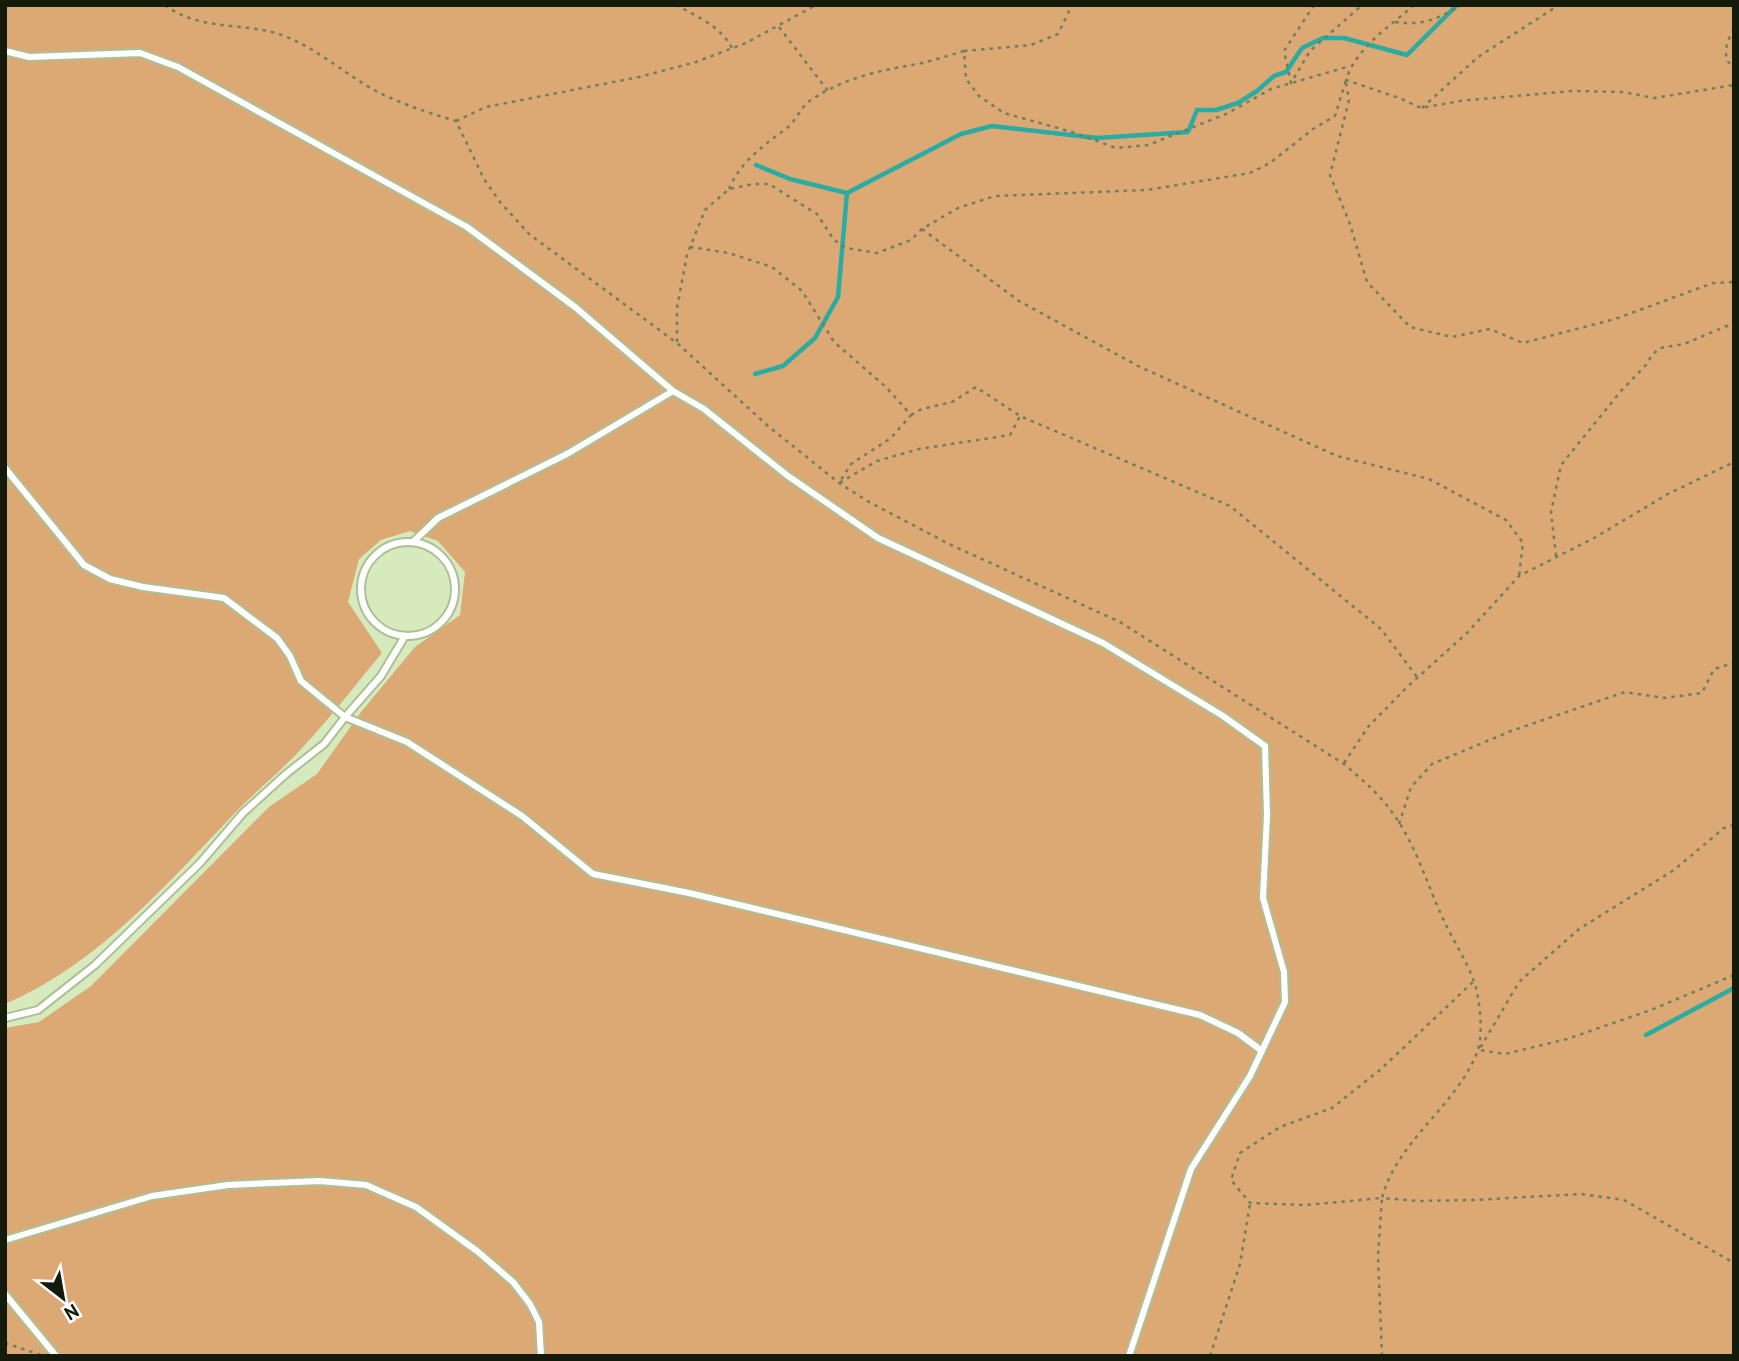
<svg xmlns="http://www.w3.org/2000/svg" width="1739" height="1361" font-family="'PT Sans',sans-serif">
  <rect width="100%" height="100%" fill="#d6eabd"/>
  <path fill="#dca974" d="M5,5h1729v1351h-1729v-328l34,-6 52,-36 178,-179 48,-33 44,-62 54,-65 45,-32 5,-43 -27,-31 -28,-10 -29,9 -22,19 -11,43 34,51c-26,31 -51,64 -79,94 -22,24 -47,44 -69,67 -68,71 -137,151 -229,190z"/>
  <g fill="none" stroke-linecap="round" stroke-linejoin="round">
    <g stroke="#2aaca2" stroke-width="4.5">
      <path d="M756,165l34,14 57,14 114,-59 31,-8 105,12 91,-6 9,-22h19l22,-7 19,-12 17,-15 12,-4 16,-24 21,-10h21l63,17 50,-50"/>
      <path d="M755,374l28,-8 32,-28 23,-41 9,-104"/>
      <path d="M1646,1035l88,-47"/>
    </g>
    <defs>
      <g id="service">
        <path d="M5,51l24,6 111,-4 38,14 289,160 108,80 98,84"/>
        <path d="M5,468l79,97 26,14 33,8 81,11 53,40 13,18 11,25 44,36 -21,27 -38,30 -43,39 -43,50 -105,102 -57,45 -33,8"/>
        <path d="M414,541l24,-23 129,-64 106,-63 31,18 84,67 90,62 225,105 120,73 42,30 2,69 -4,83 21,74 1,30 -35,74 -59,93 -62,187"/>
        <circle cx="408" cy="589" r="47"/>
        <path d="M405,636l-24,40 -36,41 62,25 115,74 71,58 96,19 511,122 38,18 24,18"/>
        <path d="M5,1240l147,-44 76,-11 92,-4 46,4 50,22 61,44 36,31 17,22 9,18 2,34"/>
        <path d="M5,1294l51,62"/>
      </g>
    </defs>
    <use href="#service" stroke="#adc095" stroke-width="10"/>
    <g stroke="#717e60" stroke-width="2.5" stroke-dasharray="3.5 5" stroke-linecap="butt">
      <path d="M165,5c30,23 68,19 103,26 40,9 73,41 108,60 25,13 53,22 80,30l28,58 16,23 29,32 148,109 91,83 71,57 30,19 80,42 171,78 224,142c16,14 32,27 45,44 26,33 38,77 56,115 9,19 21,37 28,56 7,17 11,57 4,74 -22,54 -80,88 -95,145l36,3 55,-1 108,-6 43,6 110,63"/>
      <path d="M676,5c21,11 45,22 56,43"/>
      <path d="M1314,5l-30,46 7,32 19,-32 52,-46"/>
      <path d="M1414,5c-25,22 -58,43 -68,75l56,19 19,9 39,-7 111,-10 52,1 31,6 80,-13"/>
      <path d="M1395,22c30,4 41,-3 67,-17"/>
      <path d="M779,27l49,64"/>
      <path d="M1734,29c-6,10 -11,22 -6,33l6,3"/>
      <path d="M964,51l67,-6 27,-11 14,-29"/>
      <path d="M1346,83l3,17 -19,75 20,49 17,58 43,45 42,10 38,-8 33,14 92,-24 98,-36 21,-1"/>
      <path d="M1422,108l56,-51 81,-52"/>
      <path d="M456,121l30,-14 153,-30 57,-15 50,-19 70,-38"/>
      <path d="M729,189c11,-27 35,-44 58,-61 10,-8 14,-22 24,-28 31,-21 66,-29 101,-35 17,-3 35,-9 52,-14l2,28 13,17 25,17 68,19 44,16 32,-3 78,-31 45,-25 79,-23"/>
      <path d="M922,229l97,72 121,66 197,89 92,23 77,41 17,23 -4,33"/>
      <path d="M690,247l39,6 43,14 30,24 32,51 52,45 25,28 -20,23 -40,26 -12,19 38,-22 42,-12 91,-14 10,-19"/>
      <path d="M677,342v-34l10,-53 18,-45 24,-21 24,-5h16l48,30 17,26 12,8 31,5 34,-13 11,-11 36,-21 37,-12 152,-6 103,-17 20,-10 43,-34 22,-13 11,-36"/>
      <path d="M911,415l11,-6 30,-7 24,-15 44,29 210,90 151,123 36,48"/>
      <path d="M1556,556l-5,-44 10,-47 60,-74 25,-26 6,-10 8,-7 24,-4 50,-21"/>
      <path d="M1344,763l24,-36 39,-40 60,-54 52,-57 75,-38 74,-44 66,-32"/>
      <path d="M1399,824l12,-37 21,-23 79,-33 114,-39 39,6 38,-5 12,-24 20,-6"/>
      <path d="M1734,825l-10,3 -50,42 -95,59 -60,53 -40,68 26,4 62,-15 84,-29 83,-35"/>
      <path d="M5,1343l36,12"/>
      <path d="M1210,1356l30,-92 10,-60"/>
      <path d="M1382,1356l-4,-100 4,-58 -76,7 -56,-2 -19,-23 9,-27 40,-26 52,-19 48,-38 94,-89"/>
    </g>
    <use href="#service" stroke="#fff" stroke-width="6"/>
  </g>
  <rect width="1739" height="1361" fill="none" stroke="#141b0a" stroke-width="14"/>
  <g transform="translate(63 1298) rotate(149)" stroke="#ffffff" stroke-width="5" paint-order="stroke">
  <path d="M0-5L12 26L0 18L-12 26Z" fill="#141b0a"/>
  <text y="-10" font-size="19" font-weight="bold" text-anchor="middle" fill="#141b0a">N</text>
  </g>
</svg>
